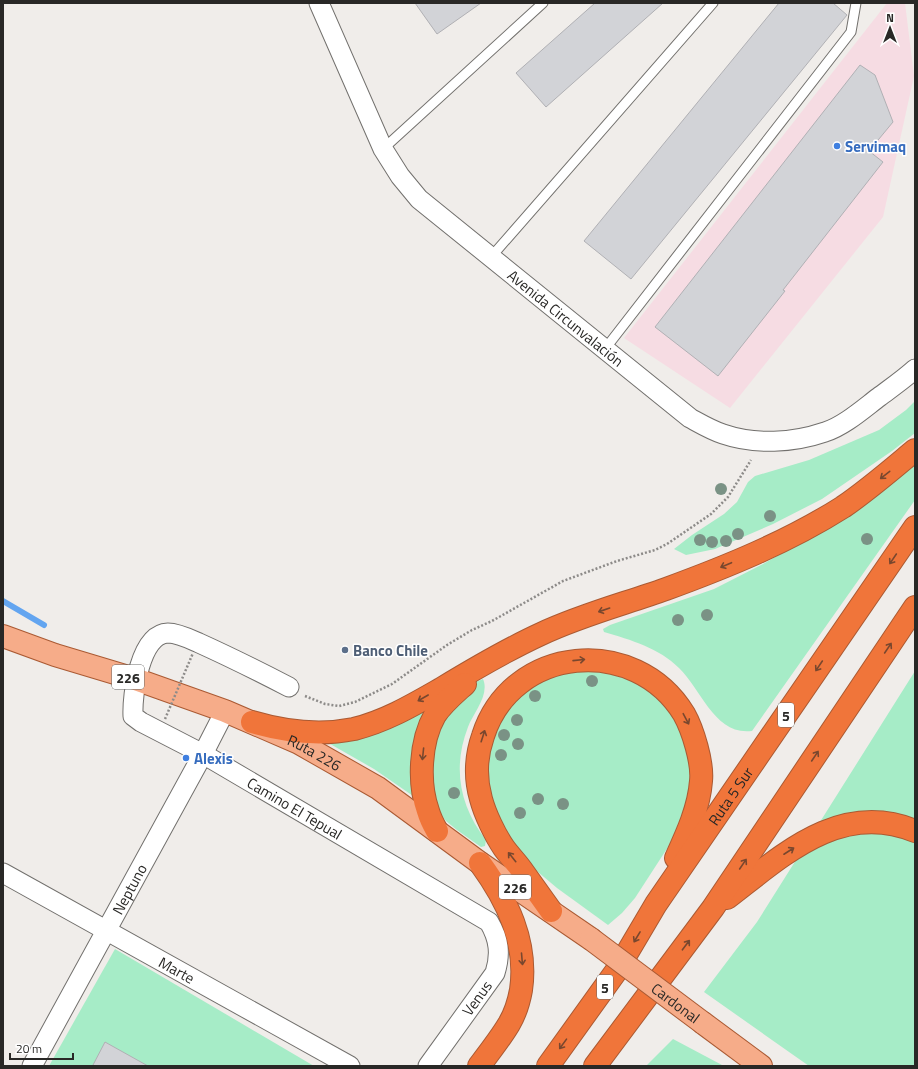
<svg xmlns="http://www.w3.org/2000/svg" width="918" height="1069" font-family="'Titillium Web',sans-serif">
  <rect width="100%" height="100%" fill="#f0edea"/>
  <path fill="#f6dce3" d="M887,3h18l9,73 -31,141 -153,191 -106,-70z"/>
  <g fill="#a6ecc7">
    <path d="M915,401v32l-23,18 -70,48 -49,25 -58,25 -29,6 -12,-6 18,-14 32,-21 13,-12 11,-20 7,-6 54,-16 70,-30 27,-20z"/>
    <path d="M915,463v37l-163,231c-37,5 -51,-42 -73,-63 -20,-20 -48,-28 -75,-36l-1,-3 7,-4 104,-36 49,-25 51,-29z"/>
    <path d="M578,663l75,25 32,45 6,43 -4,24 -8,22 -9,22 -35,54 -13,15 -14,12 -51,-37 -25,-21 -11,-13 -23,-37 -15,-39v-20l28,-64z"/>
    <path d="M915,671v395h-106l-105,-74 53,-70z"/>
    <path d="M483,679c7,16 -10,34 -15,48 -16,41 -8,80 18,113l-1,6 -4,1 -24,-17 -11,-9 -7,-9 -5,-12 -2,-37 5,-29 19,-34 20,-18z"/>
    <path d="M428,707c-11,22 -19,45 -17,70 1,7 4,14 5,21l-42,-29 -49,-28z"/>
    <path d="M115,949l199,117h-265z"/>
    <path d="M673,1039l49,26 1,1h-77z"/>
  </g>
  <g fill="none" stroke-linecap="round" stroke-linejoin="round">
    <path stroke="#63a5f0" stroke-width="6" d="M3,601l41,24"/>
  </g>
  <g fill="#d2d3d7" stroke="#b0b0b4">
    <path d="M415,3h66l-44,31z"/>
    <path d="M595,3h68l-117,104 -30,-34z"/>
    <path d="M779,3h54l14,12 -216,264 -47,-38z"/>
    <path d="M860,65l15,10 18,47 -24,29 14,11 -100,128 2,1 -67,85 -63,-49z"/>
    <path d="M105,1042l43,24h-53l-2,-1z"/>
  </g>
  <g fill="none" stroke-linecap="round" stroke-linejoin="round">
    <defs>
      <g id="service">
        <path d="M383,149l160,-146"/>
        <path d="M491,257l222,-254"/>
        <path d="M605,349l246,-317 5,-29"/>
      </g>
      <g id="minor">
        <path id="s1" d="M319,3l64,146 17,27 19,23 271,219c11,6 21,12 33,16 32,11 70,9 102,-2 19,-6 38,-23 54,-35 12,-9 25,-18 36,-28"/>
        <path id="s2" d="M289,687c-29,-15 -59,-30 -90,-44 -9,-4 -21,-10 -31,-10 -28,1 -36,61 -35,83l8,6 62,32 286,168c10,17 12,32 6,51l-67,93"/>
        <path id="s3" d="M3,873l347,193"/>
        <path id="s4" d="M32,1066l171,-312 22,-43"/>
      </g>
      <g id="primary">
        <path id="s5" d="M3,636l52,19 80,24 90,32 74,32 79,45 102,75 111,76"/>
        <path d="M703,1023l58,43"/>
      </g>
      <g id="motorway">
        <path d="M252,722c34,10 67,14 102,7 32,-8 59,-24 87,-40 33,-20 65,-39 100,-55 40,-19 83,-30 125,-45 60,-22 122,-47 177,-82 25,-17 48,-37 72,-57"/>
        <path d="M437,831c-4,-7 -7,-13 -9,-20 -10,-28 -8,-70 7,-96 8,-12 19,-21 30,-31"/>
        <path d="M727,898c55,-42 113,-98 188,-67"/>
        <path d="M551,911c-10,-14 -20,-28 -30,-42 -5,-7 -12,-14 -17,-21 -9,-13 -19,-34 -23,-49 -6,-21 -5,-43 2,-63 29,-91 152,-102 201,-22 9,16 19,49 17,67 -2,27 -14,53 -25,77"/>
        <path d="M479,1066c10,-13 21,-27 30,-42 6,-10 10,-23 12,-34 7,-48 -14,-90 -41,-127"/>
        <path id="s6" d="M548,1066l69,-96 39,-66 259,-377"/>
        <path d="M595,1066l118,-158 202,-301"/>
      </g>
    </defs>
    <use href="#service" stroke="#72706d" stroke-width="11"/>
    <use href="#minor" stroke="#72706d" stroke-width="21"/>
    <use href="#primary" stroke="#aa5a33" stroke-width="24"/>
    <use href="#motorway" stroke="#aa5a33" stroke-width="24"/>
    <path stroke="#8d8b89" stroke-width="2.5" stroke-dasharray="2 2" stroke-linecap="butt" d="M305,696l20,8 14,2 16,-4 37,-18 55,-39 25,-15 20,-9 71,-40 54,-20 38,-11 12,-6 44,-30 17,-17 23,-37"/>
    <use href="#service" stroke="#fff" stroke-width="9"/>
    <use href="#minor" stroke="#fff" stroke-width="19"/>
    <use href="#primary" stroke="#f6ac89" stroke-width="22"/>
    <use href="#motorway" stroke="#f0753a" stroke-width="22"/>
    <defs>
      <g id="primary-bridge">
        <path id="s7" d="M591,939l112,84"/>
      </g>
    </defs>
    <use href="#primary-bridge" stroke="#aa5a33" stroke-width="24" stroke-linecap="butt"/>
    <path stroke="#8d8b89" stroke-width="2.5" stroke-dasharray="2 2" stroke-linecap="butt" d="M165,719l28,-66"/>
    <use href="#primary-bridge" stroke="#f6ac89" stroke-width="22"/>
  </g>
  <g fill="#7a9285">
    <circle cx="721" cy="489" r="6"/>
    <circle cx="770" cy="516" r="6"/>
    <circle cx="738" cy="534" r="6"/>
    <circle cx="867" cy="539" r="6"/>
    <circle cx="700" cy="540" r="6"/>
    <circle cx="726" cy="541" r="6"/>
    <circle cx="712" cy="542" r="6"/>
    <circle cx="707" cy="615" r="6"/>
    <circle cx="678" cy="620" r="6"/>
    <circle cx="592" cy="681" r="6"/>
    <circle cx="535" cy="696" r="6"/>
    <circle cx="517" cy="720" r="6"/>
    <circle cx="504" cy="735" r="6"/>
    <circle cx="518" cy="744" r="6"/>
    <circle cx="501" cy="755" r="6"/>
    <circle cx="454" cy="793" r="6"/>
    <circle cx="538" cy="799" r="6"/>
    <circle cx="563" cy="804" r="6"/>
    <circle cx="520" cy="813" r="6"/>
  </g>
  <defs><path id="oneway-shaft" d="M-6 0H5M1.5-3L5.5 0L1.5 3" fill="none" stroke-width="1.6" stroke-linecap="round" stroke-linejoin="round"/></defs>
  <g stroke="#79472e">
    <use href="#oneway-shaft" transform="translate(885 475) rotate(142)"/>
    <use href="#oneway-shaft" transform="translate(893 559) rotate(124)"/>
    <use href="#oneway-shaft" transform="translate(726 565) rotate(157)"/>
    <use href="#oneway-shaft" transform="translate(604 610) rotate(161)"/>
    <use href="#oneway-shaft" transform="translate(888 648) rotate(-56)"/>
    <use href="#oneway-shaft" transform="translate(579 660) rotate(-6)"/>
    <use href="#oneway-shaft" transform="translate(819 666) rotate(124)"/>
    <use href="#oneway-shaft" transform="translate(423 698) rotate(150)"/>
    <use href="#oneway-shaft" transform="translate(686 719) rotate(62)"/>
    <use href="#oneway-shaft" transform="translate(483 736) rotate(-72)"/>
    <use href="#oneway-shaft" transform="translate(423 754) rotate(96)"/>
    <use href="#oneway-shaft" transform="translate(815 756) rotate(-56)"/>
    <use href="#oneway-shaft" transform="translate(789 851) rotate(-33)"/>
    <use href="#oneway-shaft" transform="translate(512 857) rotate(-129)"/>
    <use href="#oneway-shaft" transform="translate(743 864) rotate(-56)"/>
    <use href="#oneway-shaft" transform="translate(637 937) rotate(121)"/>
    <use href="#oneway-shaft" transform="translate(686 945) rotate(-53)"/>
    <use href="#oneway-shaft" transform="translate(522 959) rotate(85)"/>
    <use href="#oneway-shaft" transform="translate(563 1044) rotate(126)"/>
  </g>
  <g fill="#3f7fe0" stroke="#fff" stroke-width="1.5">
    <circle cx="837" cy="146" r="4"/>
    <circle cx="186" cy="758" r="4"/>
  </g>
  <circle fill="#5c6f8a" stroke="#fff" stroke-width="1.5" cx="345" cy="650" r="4"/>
  <g text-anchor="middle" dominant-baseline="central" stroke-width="3" stroke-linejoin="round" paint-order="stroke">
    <g fill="#fff" stroke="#696867" stroke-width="1">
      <rect x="112" y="665" width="32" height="24" rx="3"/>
      <rect x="778" y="703" width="16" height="24" rx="3"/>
      <rect x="499" y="875" width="32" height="24" rx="3"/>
      <rect x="597" y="975" width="16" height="24" rx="3"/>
    </g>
    <g font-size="14" font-weight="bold" fill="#292826">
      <text x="128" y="677">226</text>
      <text x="786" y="715">5</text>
      <text x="515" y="887">226</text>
      <text x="605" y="987">5</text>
    </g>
    <g font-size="15" font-weight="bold" fill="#366cbe" stroke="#fff" text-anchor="start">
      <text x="845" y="146">Servimaq</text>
      <text x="194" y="758">Alexis</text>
    </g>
    <g font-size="15" fill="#292826" stroke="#fff">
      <text stroke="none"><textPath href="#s1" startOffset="410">Avenida Circunvalación</textPath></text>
      <text stroke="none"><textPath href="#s5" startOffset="333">Ruta 226</textPath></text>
      <text stroke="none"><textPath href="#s6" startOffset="326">Ruta 5 Sur</textPath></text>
      <text stroke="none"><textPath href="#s2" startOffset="416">Camino El Tepual</textPath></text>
      <text stroke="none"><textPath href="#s4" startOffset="202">Neptuno</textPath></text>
      <text stroke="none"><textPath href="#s3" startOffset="199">Marte</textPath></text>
      <text transform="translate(477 998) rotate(-54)">Venus</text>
      <text stroke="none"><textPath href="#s7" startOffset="106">Cardonal</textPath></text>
    </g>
    <g font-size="15" font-weight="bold" fill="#4e5e75" stroke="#fff" text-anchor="start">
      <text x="353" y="650">Banco Chile</text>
    </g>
  </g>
  <rect width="918" height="1069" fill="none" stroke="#292826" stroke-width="8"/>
  <g transform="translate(890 28)" stroke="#ffffff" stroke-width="3" paint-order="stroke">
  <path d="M0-3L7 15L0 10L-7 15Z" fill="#292826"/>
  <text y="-6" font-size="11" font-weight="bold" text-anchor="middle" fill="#292826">N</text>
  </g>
  <path d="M10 1053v6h63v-6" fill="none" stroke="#292826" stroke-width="2"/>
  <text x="16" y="1053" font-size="12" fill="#292826" stroke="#ffffff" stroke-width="3" paint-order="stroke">20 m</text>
</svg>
